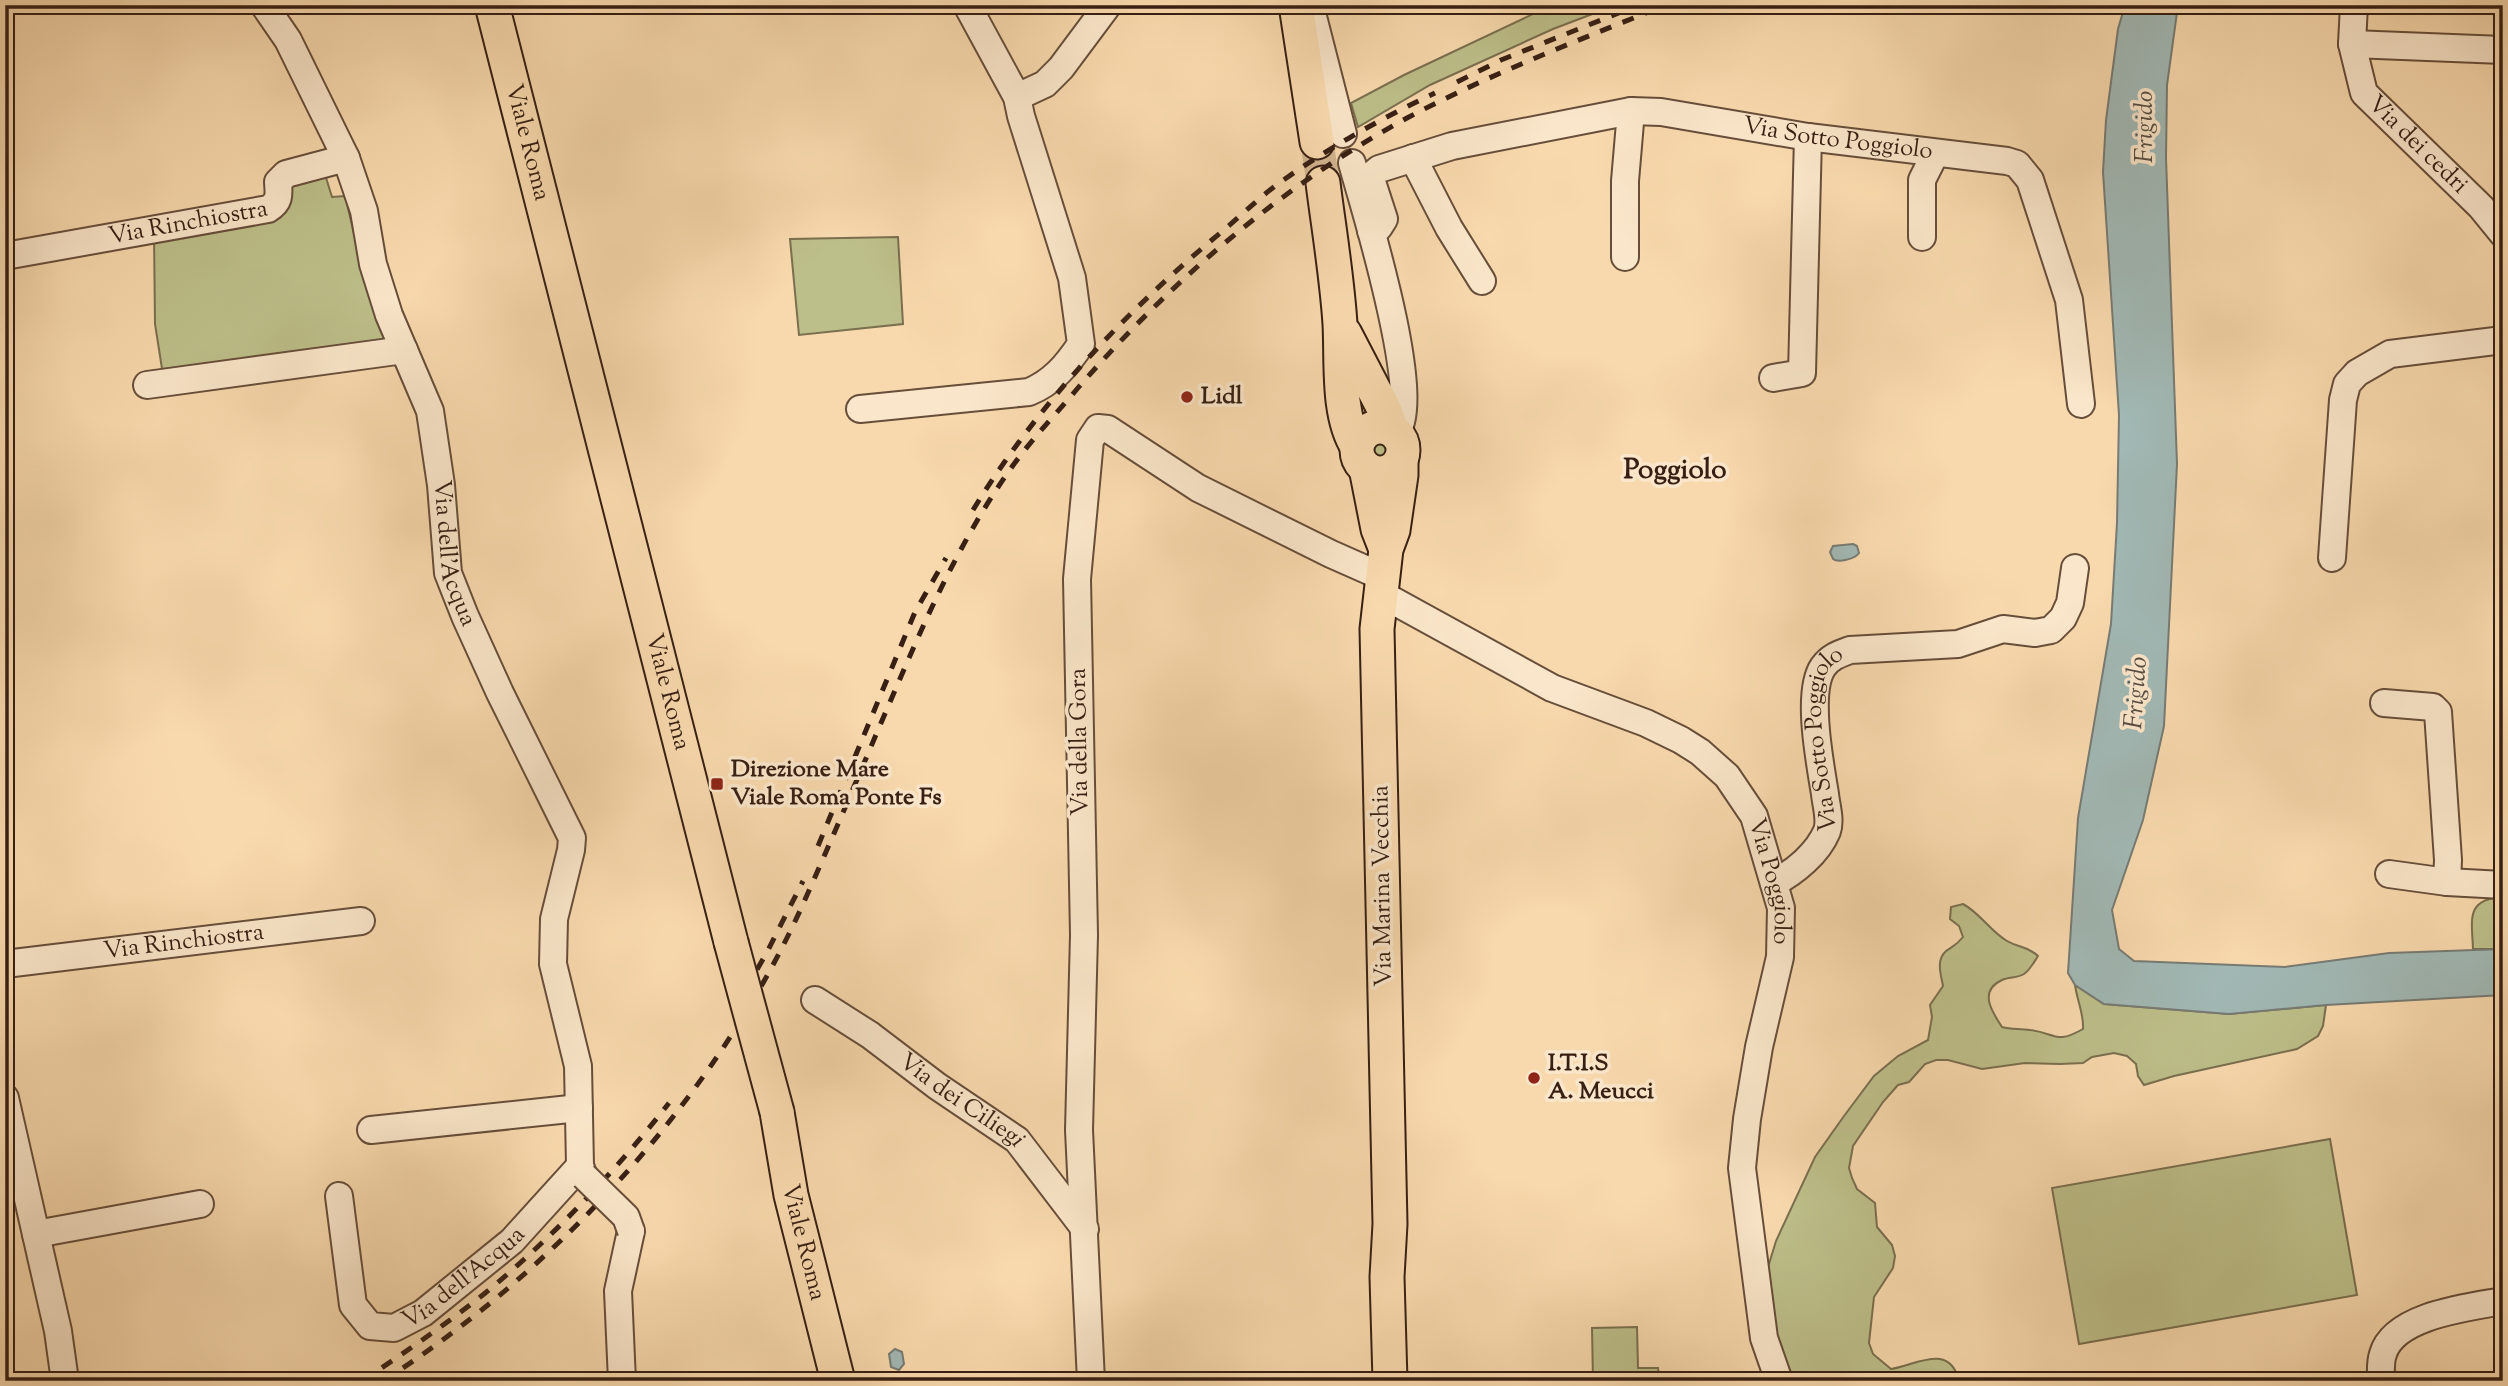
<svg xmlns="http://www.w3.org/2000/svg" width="2508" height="1386" font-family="'Sorts Mill Goudy',serif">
  <rect width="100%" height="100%" fill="#f8d9ad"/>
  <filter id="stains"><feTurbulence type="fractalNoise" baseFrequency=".00286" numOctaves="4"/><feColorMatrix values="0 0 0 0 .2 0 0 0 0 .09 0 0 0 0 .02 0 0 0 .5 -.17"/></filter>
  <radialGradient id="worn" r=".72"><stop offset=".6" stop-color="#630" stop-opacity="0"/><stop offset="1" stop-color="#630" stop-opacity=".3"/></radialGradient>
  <g fill="#bdbf8a" stroke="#7a6f4e" stroke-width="2">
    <path d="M1552,5h64l-63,24 -123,56 -72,42 -7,-24 53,-28z"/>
    <path d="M323,168l9,29 13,-1 13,54 28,94 -223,31 -8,-51 -1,-91 130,-25 -1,-25z"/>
    <path d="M898,237l5,87 -104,11 -9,-96z"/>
    <path d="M1380,439l11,5 2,3 -5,15 -8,2 -12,-15 5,-7z"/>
    <path d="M2503,897v52h-30c-1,-29 -8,-50 30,-52z"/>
    <path d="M1963,904c17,9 27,27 44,37 12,7 19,4 31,15 -4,6 -8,14 -14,18 -6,4 -15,3 -22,6 -24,11 -10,32 0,47 10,3 18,1 28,3 26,3 25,15 53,-1 1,-15 -6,-29 -8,-44l29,19 125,10 97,-9 -3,21 -5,10 -21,13 -123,27 -30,9 -6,-9 -2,-12 -9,-8 -13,-3 -22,4 -9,6 -23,1 -35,-1 -43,6 -34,-9h-12l-11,4 -16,18 -11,3 -15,17 -30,44 -4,22 3,10 5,11 18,14 2,24 15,18 3,11 -2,12 -19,29 -5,46 4,11 18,15c25,-4 59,-27 68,12h-172l-15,-35 -7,-69 11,-36 39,-84 29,-41 30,-40 24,-20 30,-16 4,-23 -2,-12 13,-19c-2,-11 -7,-25 2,-34 7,-6 10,-5 18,-15l-4,-11 -9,-7 1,-12z"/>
    <path d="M2330,1139l27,156 -278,49 -27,-156z"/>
    <path d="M1637,1327l1,41h20l1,7 93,-1v7h-159l-1,-53z"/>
    <path d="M2087,1376l24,5h-68l7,-4z"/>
  </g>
  <g fill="#a1b8b4" stroke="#777b74" stroke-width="2">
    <path d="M2125,5h53l-11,80 -1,73 11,306 -13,262 -21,94 -31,90 7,39 15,12 151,6 104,-14 114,-4v46l-177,10 -97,9 -125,-10 -29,-19 -7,-12 10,-155 33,-194 6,-101 2,-108 -16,-243 3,-52 12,-91z"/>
    <path d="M1853,544l4,2 2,7c-4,6 -21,10 -26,6l-3,-7 3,-6z"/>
    <path d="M895,1349l7,3 2,12 -5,6 -8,-3 -2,-13z"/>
  </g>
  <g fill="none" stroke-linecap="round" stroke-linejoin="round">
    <path stroke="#d1b48e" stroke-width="33" stroke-dasharray="33 17" stroke-linecap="butt" d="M1317,142l6,41"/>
    <defs>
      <g id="minor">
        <path id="s1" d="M264,5l24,35 58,118 18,53 9,53 16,51 41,96 11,74 7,88 17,43 35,77 72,145 -1,12 -17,69 -1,45 25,102 2,100 4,10"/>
        <path d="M1310,5l33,129"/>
        <path id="s2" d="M2354,5l-2,39 12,49 117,114 22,27"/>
        <path d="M2352,44l151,6"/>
        <path d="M1017,97l28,-13 16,-16 47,-63"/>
        <path d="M1413,158l36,70 33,53"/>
        <path d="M1352,163c13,47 72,234 44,270"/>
        <path id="s3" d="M1371,231l8,-4 5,-8 -12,-37 1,-8 6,-5 73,-23 179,-35 30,1 147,25 199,24 10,3 13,16 39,120 12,104"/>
        <path d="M1922,237v-57l13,-26"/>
        <path id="s4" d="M5,256l263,-47c12,-7 11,-14 10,-27l8,-8 60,-16"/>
        <path d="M1625,257v-76l6,-70"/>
        <path d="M1773,378l29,-5 6,-236"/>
        <path d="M147,385l257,-35"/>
        <path d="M860,409l169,-17c24,-10 38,-27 52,-48l-9,-66 -51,-162 -4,-19 -50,-92"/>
        <path d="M2332,558l11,-158 4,-16 10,-11 33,-19 113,-14"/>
        <path id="s5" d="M1381,594l171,94 94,35 35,17 19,12 27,24 27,40 27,92 -1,49 -21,90 -12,72 -5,49 22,170 15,43"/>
        <path d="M2384,703l49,4 5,5 10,148 -1,22"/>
        <path d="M2389,874l58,8 56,3"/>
        <path id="s6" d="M1774,883c21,-11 44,-30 53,-52 4,-11 -1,-26 -2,-37 -5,-31 -19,-102 -2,-127 7,-10 16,-13 27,-17l108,-6 45,-15 32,4 16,-3 12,-12 7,-15 5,-35"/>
        <path id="s7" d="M5,964l356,-43"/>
        <path id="s8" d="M815,1000l55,35 67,51 80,54 68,89"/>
        <path d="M5,1098l53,233 7,50"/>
        <path d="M371,1130l208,-22"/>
        <path id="s9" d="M339,1196l14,109 17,21 24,2 29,-15 89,-72 68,-75"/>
        <path d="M36,1234l164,-30"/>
        <path d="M622,1381l-4,-90 13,-60"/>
        <path d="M1091,1381l-12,-251 5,-195 -7,-356 13,-139 8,-12 10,1 90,59 133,66 52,23"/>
        <path d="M2381,1381c0,-9 -1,-19 2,-27 11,-39 87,-47 120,-53"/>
      </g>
      <g id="major">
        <path id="s10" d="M492,5l239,937"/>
        <path d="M1296,5l21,137"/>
        <path d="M1323,183c6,47 14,94 17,141 2,36 -3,91 17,122"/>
        <path d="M1345,334l40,77 6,18"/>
        <circle cx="1380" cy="450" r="23"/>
        <path d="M1366,468l12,61 7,18"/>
        <path id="s11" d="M777,1112l14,83 47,186"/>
        <path d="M1390,1381l-3,-104 3,-53 -13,-595 9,-80 7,-19 8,-55v-15"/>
      </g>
    </defs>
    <use href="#minor" stroke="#674e3a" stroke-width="30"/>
    <use href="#major" stroke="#371f13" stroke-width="37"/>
    <use href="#minor" stroke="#fae6ca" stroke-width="26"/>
    <use href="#major" stroke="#f8d9ad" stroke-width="33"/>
    <g stroke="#371f13" stroke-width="5" stroke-dasharray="12 12" stroke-linecap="butt">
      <path d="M1457,82l44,-22 120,-48"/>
      <path d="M973,510c66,-108 155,-201 252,-281 19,-16 37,-34 57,-48 48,-34 100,-63 153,-88"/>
      <path d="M818,846l97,-234 31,-54"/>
      <path d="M733,1011l33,-57 37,-73"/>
      <path d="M362,1381c42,-28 83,-56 122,-87 68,-56 131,-122 185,-191"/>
      <path d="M383,1381c176,-113 334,-285 420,-477 32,-71 62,-144 93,-216 33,-77 68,-155 118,-224 19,-26 42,-50 63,-75 94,-108 203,-202 330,-271 83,-44 172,-78 259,-113"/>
    </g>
    <defs>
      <path id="minor-bridge" d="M584,1176l42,41 5,14"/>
      <path id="major-bridge" d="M731,942l46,170"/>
    </defs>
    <use href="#minor-bridge" stroke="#674e3a" stroke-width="30" stroke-linecap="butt"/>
    <use href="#major-bridge" stroke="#371f13" stroke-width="37" stroke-linecap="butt"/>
    <use href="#minor-bridge" stroke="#fae6ca" stroke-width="26"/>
    <use href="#major-bridge" stroke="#f8d9ad" stroke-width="33"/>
  </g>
  <g fill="#8f2418" stroke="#fae6ca" stroke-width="2.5">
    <circle cx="1187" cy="397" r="7"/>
    <rect x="710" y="777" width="14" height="14" rx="3.5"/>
    <circle cx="1534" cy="1078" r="7"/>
  </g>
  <g text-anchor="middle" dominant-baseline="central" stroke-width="7" stroke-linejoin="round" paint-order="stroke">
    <g font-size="24" fill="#371f13" stroke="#fae6ca">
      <text stroke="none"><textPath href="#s3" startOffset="541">Via Sotto Poggiolo</textPath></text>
      <text stroke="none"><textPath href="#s10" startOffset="142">Viale Roma</textPath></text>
      <text stroke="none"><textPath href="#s2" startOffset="164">Via dei cedri</textPath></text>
      <text stroke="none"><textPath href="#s4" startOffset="186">Via Rinchiostra</textPath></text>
      <text stroke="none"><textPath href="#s1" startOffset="586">Via dell'Acqua</textPath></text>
      <text stroke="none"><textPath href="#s10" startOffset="709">Viale Roma</textPath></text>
      <text transform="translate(1080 742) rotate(-91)">Via della Gora</text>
      <text stroke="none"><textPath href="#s6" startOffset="170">Via Sotto Poggiolo</textPath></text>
      <text stroke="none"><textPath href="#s5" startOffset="509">Via Poggiolo</textPath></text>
      <text transform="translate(1383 886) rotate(-91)">Via Marina Vecchia</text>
      <text stroke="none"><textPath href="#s7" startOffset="180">Via Rinchiostra</textPath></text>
      <text stroke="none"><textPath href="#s8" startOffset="178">Via dei Ciliegi</textPath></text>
      <text stroke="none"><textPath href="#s11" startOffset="133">Viale Roma</textPath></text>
      <text stroke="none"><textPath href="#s9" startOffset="247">Via dell'Acqua</textPath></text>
    </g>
    <g font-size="24" font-weight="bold" fill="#371f13" stroke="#fae6ca" text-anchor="start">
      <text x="1201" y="397">Lidl</text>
      <text x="731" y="770">Direzione Mare<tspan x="731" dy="28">Viale Roma Ponte Fs</tspan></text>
      <text x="1548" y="1064">I.T.I.S<tspan x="1548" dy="28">A. Meucci</tspan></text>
    </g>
    <g font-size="26" font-style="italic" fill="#574d43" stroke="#fae6ca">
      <text transform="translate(2145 127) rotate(-90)">Frigido</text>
      <text transform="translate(2137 693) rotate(-86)">Frigido</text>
    </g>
    <g font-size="28" font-weight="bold" fill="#371f13" stroke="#fae6ca">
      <text x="1675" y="471">Poggiolo</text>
    </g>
  </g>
  <rect width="2508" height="1386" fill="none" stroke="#f8d9ad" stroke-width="28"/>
  <rect x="7" y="7" width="2494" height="1372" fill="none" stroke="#371f13" stroke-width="3.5"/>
  <rect x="14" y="14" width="2480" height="1358" fill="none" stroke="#371f13" stroke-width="2"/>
  <rect width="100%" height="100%" filter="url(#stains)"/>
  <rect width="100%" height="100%" fill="url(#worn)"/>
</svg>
